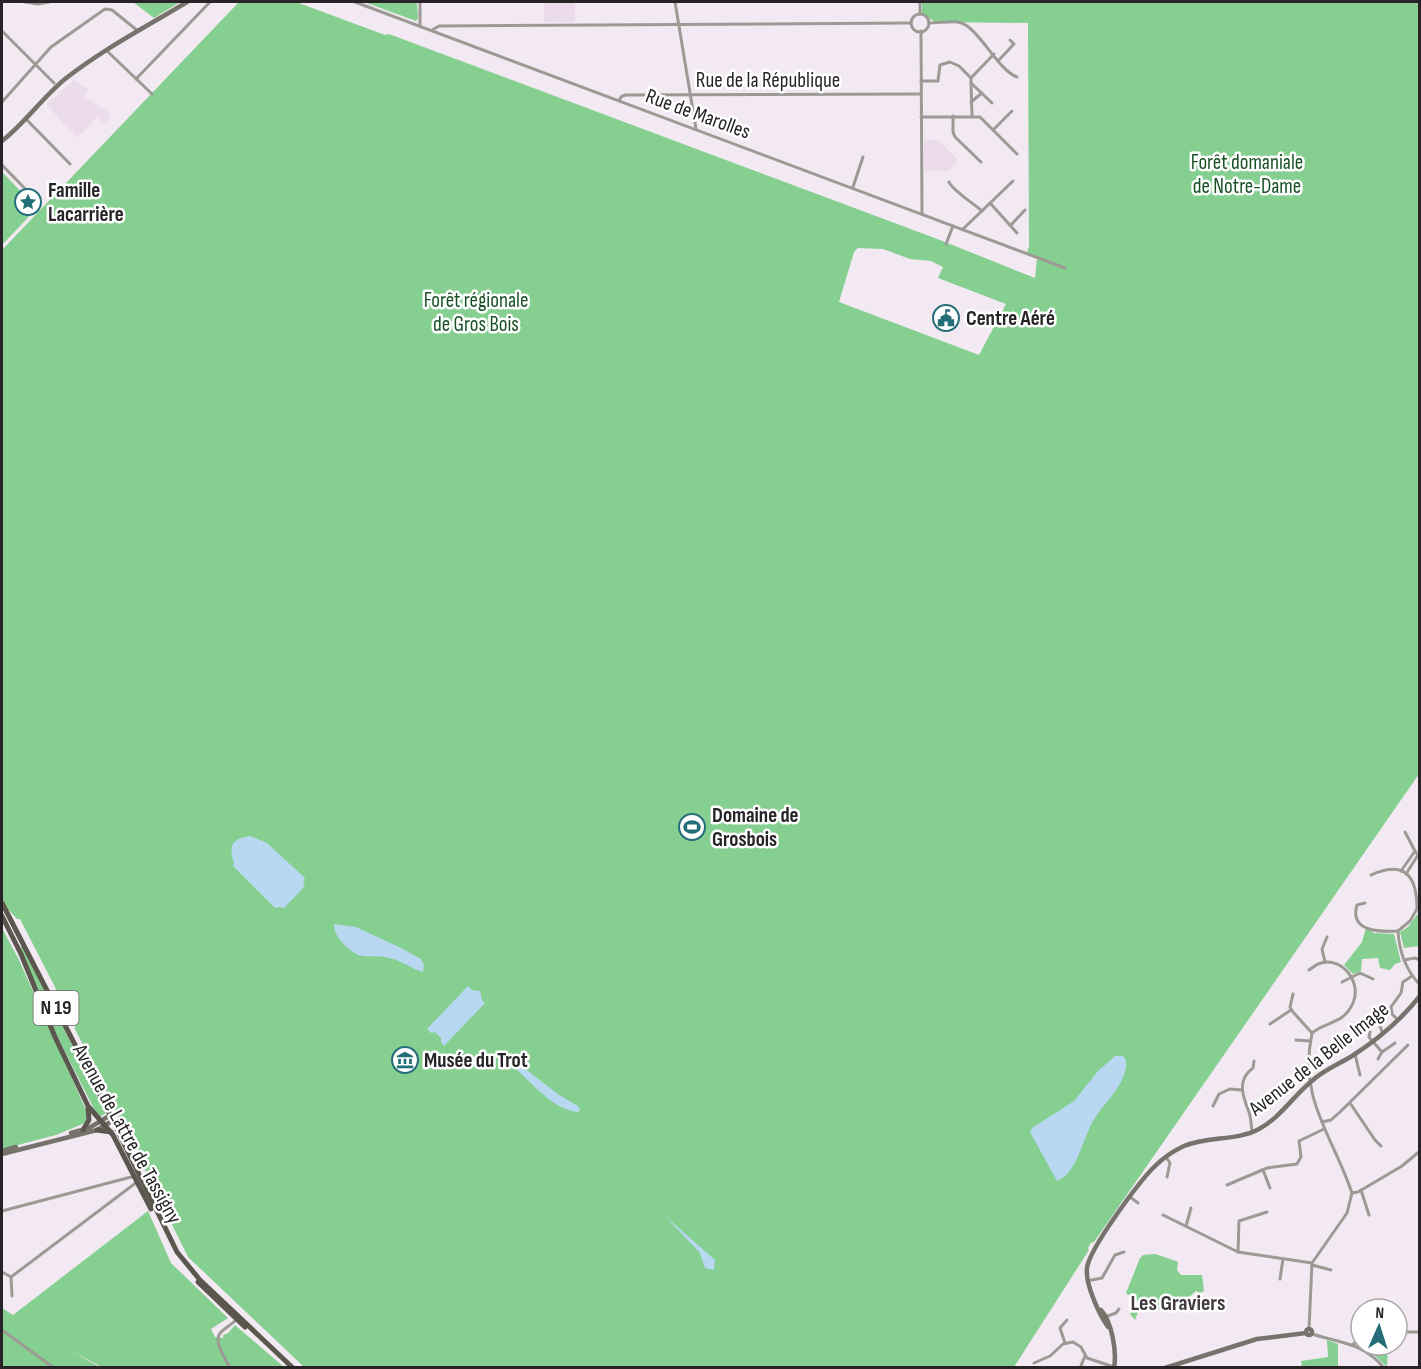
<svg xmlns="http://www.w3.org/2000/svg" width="1421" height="1369" font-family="'Sofia Sans Condensed',sans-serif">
  <rect width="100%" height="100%" fill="#f3e9f2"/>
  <g fill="#ecdceb">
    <rect x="544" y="2" width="31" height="20"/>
    <path d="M74,80l14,9 -3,8 25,16 -1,8 -4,3 -8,-7 -20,21 -5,-5 1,-2 -9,-6 -17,-21z"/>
    <path d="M924,140h14l20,20 -9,11h-25z"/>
  </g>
  <g fill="#85cf90" fill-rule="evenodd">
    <path d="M133,2h47l-26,16z"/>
    <path d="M239,2h57l89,33 4,-1 551,206 95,38 2,-19 -10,-7 2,-5 -1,-224 -93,-1 -13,-9v-11h497v772l-325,468 -3,1 -3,5 1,2 -75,117h-710l-116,-110 -113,-228v-3l-55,-107h-3l-11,-12 -4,-10v-647zM858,248l25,1 27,10 21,2 12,6 -5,11 68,26 -27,51 -140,-53 15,-50z"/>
    <path d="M364,2h53l1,16 -2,3z"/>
    <path d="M2,172l35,36 -35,37z"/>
    <path d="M1419,912v34l-15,2 -4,-16 8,-5z"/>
    <path d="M2,928l17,32 67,150 1,9 -2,4 -29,12 -54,14z"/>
    <path d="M1366,928l8,5 20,1 7,28 -6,2 -5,6 -10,-2 -2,-10 -16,1 -1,12 -8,3 -9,-9 18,-23z"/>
    <path d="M20,947h3l83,166 -6,4 -6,-8 -40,-79z"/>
    <path d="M148,1211l23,52 57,55 -17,11 4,8 8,1v-3l5,-2 7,-8 49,42h-183l-30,-17 28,17h-97v-59l11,7z"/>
    <path d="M1155,1254l21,7 2,1 -1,8 4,5h21l2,16 -4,2 -4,-2 -8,7 -18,3 -2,5 -12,4 -1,-5 -14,-1 -6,16 -5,-6 9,-11 -13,-10 14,-35 3,-3z"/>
    <path d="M1327,1340l11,4v23h-36l-1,-6 27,-4z"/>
    <path d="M1361,1342v3h27l-1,22c-9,-8 -16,-16 -27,-23z"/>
  </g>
  <g fill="#b8d8f2">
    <path d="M250,836l17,7 38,35 -2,4 2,4 -21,22 -4,-1 -5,1 -42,-42 1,-3c-6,-18 -2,-24 16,-27z"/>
    <path d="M334,924l22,3 45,21 20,11 3,6 -1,7c-11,-3 -19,-10 -30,-13 -25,-8 -30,7 -52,-18 -4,-5 -7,-10 -7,-17z"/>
    <path d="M468,986l4,4 8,1 2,9 3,3 -41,43 -3,-4v-4l-6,-6 -4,1 -4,-4z"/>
    <path d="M1115,1056h8l3,4c2,24 -22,42 -33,61 -10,17 -16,53 -36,60l-27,-49 2,-4 42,-27 24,-30z"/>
    <path d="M515,1061l44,34 19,11 2,4 -2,2c-25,-2 -47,-30 -65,-46l-1,-4z"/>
    <path d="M665,1216l50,44 -1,10 -9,-2 -5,-15z"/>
  </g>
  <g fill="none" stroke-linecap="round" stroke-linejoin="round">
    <g stroke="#9c9a95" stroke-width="3">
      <path d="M25,2l13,2 11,-2"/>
      <path d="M355,2l710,266"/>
      <path d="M420,2v23"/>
      <path d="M675,2l21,127"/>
      <path d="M920,2v12"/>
      <circle cx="920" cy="23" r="9"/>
      <path d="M929,23c9,0 20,-2 29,-1 20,3 39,48 59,55"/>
      <path d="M432,30l7,-4 472,-3"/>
      <path d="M2,31l52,52"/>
      <path d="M921,31l1,183"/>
      <path d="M106,50l46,44"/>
      <path d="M998,61l16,-17 -4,-4"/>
      <path d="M971,78l23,-24"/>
      <path d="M136,79l74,-77"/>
      <path d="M921,81h17l2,-16 10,-3 9,4 12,12v5l21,20"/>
      <path d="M971,83l1,33"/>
      <path d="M619,100l3,-4 4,-1 295,-1"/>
      <path d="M2,102l49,-55 54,-38 7,1 26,21"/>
      <path d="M971,102l11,-9"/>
      <path d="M953,116v16l2,5 26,25"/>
      <path d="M921,117h59l37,37"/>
      <path d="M26,119l44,45"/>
      <path d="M993,130l19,-19"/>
      <path d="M2,165l38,39"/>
      <path d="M949,182c3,8 24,21 33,29"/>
      <path d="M853,187l10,-30"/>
      <path d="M990,203l27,30"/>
      <path d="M1011,225l14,-15"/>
      <path d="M963,229l50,-48"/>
      <path d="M946,244l7,-18"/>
      <path d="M1405,832l11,21 4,2"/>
      <path d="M1401,871l14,-20"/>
      <path d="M1406,874l12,-19"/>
      <path d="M1371,875c34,-15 46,1 46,34"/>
      <path d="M1365,903l-8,2c-8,27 23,27 41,26"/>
      <path d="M1420,909h-3l-7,12 -12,10c1,19 8,39 22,54"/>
      <path d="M1404,960l11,-2 5,2"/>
      <path d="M1325,962l-3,-13 5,-12"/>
      <path d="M1309,970c4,-3 8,-6 12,-7 22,-6 41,20 32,40 -10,22 -27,18 -41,30"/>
      <path d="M1342,982l18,-9 13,6"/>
      <path d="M1293,994l-3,13 3,5 19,21"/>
      <path d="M1398,1020l-6,-6 -1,-7 10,-14 2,-11 9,-6"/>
      <path d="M1270,1024l21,-14"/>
      <path d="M1380,1026l3,8"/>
      <path d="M1370,1032l-1,5 13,15"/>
      <path d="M1312,1033c-14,66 20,101 40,160"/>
      <path d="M1296,1040l14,1"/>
      <path d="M1355,1054l5,21"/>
      <path d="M1378,1059l4,-7 13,-9"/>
      <path d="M1350,1103l25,37 6,6"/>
      <path d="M1213,1106l6,-12 11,-5 12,1"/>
      <path d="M1322,1122l9,-2 9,-8 68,-67"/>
      <path d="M1252,1131c-1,-6 -1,-13 -3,-19 -6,-15 -13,-32 4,-44l1,-7"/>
      <path d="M1166,1157l4,6 -3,14"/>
      <path d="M1263,1170l7,18"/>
      <path d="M1227,1185l40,-17 30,-4 4,-7 -2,-16 25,-12"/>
      <path d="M1361,1190l8,25"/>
      <path d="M1352,1193l6,-1 44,-26 18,-15"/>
      <path d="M1130,1197l8,6"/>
      <path d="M2,1211l133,-35"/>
      <path d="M1163,1215l75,37 74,11"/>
      <path d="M1186,1226l5,-18"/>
      <path d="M1238,1252l1,-31 28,-9"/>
      <path d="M1312,1265l19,5"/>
      <path d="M2,1272l9,5"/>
      <path d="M11,1277l126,-95"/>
      <path d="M11,1277l1,19"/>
      <path d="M1280,1279l3,-20"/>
      <path d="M1087,1281l15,-3 13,-23 9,-3"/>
      <path d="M1105,1317l11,-4 3,-4"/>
      <path d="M1309,1329l3,-66 35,-50 5,-20"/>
      <path d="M2,1330l52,38"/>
      <path d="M1397,1332h23"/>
      <path d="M1312,1334c28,9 52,9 72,34"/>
      <path d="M1065,1343l-5,-15 7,-8"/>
      <path d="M1353,1344l8,-3"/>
      <path d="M1034,1363l16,-7 13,-12 10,-2 8,5 6,11 27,9"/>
      <path d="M230,1368c-4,-9 -18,-27 -9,-36 4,-4 10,-7 15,-12"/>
      <path d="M1080,1368l5,-12"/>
    </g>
    <g stroke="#76736c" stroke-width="4.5">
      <path d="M2,141c23,-18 40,-43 63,-62 38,-30 81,-52 122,-77"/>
      <path d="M1420,987v8"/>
      <path d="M71,1133l18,-5 20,-12"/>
      <path d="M2,1151l14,-4"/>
      <path d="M2,1154l95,-24 15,-9"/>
      <path d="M1101,1310c11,12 16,42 13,58"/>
      <path d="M1108,1327c-9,-13 -23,-43 -21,-59 2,-19 52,-86 67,-101 9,-9 19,-16 30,-21 24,-10 53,-5 75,-17 21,-11 36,-35 54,-49 11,-10 26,-16 39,-24 25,-16 49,-36 68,-60"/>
      <circle cx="1309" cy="1332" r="3"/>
      <path d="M1165,1368l92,-29 49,-6"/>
    </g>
    <g stroke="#5b574f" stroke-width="5">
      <path d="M2,903l87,169 88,180 23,28 93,88"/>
      <path d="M2,916l19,38 34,83 33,69 25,29 38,74"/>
      <path d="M83,1130l6,-10 -1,-12"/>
      <path d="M97,1130l14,2"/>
      <path d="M198,1282l47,45"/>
    </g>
  </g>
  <defs>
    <symbol id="sight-ring" viewBox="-11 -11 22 22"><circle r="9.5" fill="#fff" stroke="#246e77" stroke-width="1.5"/><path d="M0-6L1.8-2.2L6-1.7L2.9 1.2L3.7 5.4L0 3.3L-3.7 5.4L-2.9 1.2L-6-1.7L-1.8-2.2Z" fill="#246e77"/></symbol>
    <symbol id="civic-ring" viewBox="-11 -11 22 22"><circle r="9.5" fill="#fff" stroke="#246e77" stroke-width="1.5"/><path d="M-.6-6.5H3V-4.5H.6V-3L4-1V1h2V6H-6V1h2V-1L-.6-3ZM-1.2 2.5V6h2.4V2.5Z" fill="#246e77"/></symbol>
    <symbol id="stadium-ring" viewBox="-11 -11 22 22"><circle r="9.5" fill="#fff" stroke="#246e77" stroke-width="1.5"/><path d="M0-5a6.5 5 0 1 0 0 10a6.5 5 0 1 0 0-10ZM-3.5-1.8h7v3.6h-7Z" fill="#246e77"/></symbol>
    <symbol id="museum-ring" viewBox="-11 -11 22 22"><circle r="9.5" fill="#fff" stroke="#246e77" stroke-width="1.5"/><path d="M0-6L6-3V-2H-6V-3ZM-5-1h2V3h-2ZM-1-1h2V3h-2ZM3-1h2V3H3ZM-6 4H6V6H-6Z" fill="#246e77"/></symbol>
  </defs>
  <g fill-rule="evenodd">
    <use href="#sight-ring" x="13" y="187" width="30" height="30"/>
    <use href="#civic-ring" x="931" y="303" width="30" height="30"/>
    <use href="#stadium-ring" x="677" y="812" width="30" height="30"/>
    <use href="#museum-ring" x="390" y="1045" width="30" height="30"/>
  </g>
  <g text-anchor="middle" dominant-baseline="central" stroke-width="5" stroke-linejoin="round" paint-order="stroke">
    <rect fill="#fff" stroke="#686567" stroke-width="1.5" x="33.5" y="991" width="45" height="34" rx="4.5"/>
    <g font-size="20" font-weight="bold" fill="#272326">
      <text x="56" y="1008">N 19</text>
    </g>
    <g font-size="21" fill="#272326" stroke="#fff">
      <text x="768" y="80">Rue de la République</text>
      <text transform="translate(698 114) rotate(20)">Rue de Marolles</text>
      <text transform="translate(1319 1059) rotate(-38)">Avenue de la Belle Image</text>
      <text transform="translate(127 1134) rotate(61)">Avenue de Lattre de Tassigny</text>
    </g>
    <g font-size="21" fill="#195125" stroke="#fff">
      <text x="1247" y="162">Forêt domaniale<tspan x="1247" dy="24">de Notre-Dame</tspan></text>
      <text x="476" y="300">Forêt régionale<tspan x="476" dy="24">de Gros Bois</tspan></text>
    </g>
    <g font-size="21" font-weight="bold" fill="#272326" stroke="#fff" text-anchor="start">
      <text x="48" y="190">Famille<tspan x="48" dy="24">Lacarrière</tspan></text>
      <text x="966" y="318">Centre Aéré</text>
      <text x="712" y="815">Domaine de<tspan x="712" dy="24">Grosbois</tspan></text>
      <text x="424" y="1060">Musée du Trot</text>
    </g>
    <g font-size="22" font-weight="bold" fill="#413940" stroke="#fff">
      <text x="1178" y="1303">Les Graviers</text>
    </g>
  </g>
  <rect width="1421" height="1369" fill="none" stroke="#272326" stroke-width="6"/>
  <g transform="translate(1379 1327) rotate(3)"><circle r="28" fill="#ffffff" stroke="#a9a7a8" stroke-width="1.5"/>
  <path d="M0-4.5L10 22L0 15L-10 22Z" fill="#246e77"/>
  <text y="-9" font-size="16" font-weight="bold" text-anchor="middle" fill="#272326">N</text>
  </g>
</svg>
